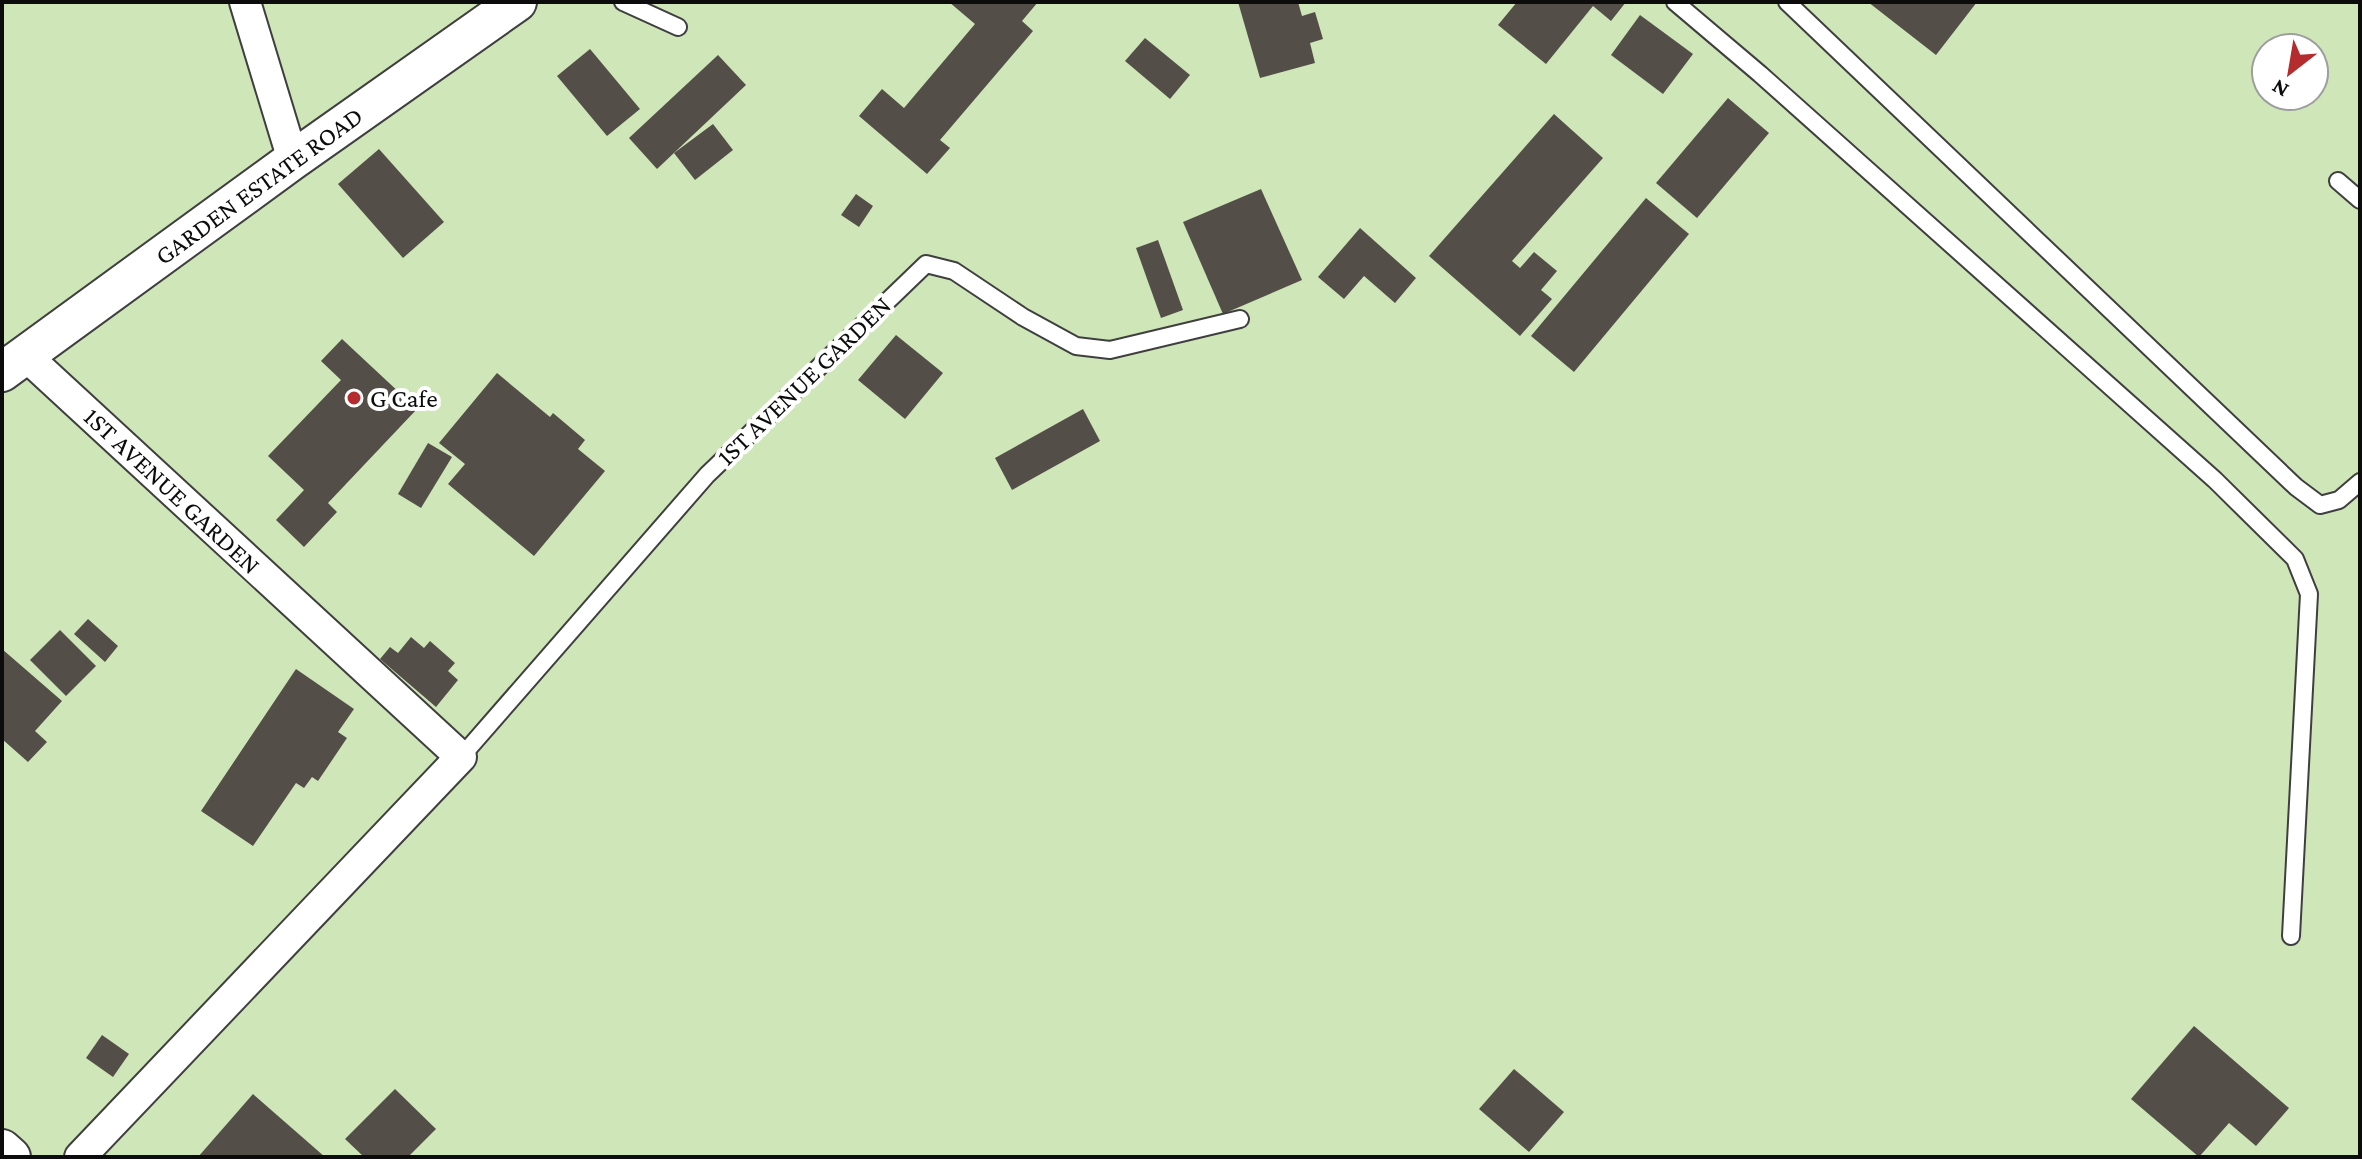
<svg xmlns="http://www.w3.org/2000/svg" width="2362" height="1159" font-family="'Crimson Pro',serif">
  <rect width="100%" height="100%" fill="#fefbed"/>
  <path fill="#cfe6b8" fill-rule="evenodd" d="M2,2h2358v1155h-2358zM2266,48h48v48h-48z"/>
  <g fill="#544e49">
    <path d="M949,2h89l-16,19 11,10 -93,109 10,8 -23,26 -68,-58 23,-27 22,19 71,-84z"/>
    <path d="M1238,2h60l4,14 13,-4 8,27 -13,4 5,20 -55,15z"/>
    <path d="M1517,2h109l-15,19 -18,-15 -47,58 -48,-39z"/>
    <path d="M1868,2h109l-41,53z"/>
    <path d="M1640,15l53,39 -30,40 -52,-39z"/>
    <path d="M1145,38l45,37 -20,24 -45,-38z"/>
    <path d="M590,49l50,60 -33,27 -50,-60z"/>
    <path d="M718,55l28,30 -89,84 -28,-31z"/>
    <path d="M1728,98l41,35 -72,85 -41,-35z"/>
    <path d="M1554,114l49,44 -91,103 8,7 14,-16 23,19 -16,19 11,9 -32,37 -91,-80z"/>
    <path d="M713,124l20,26 -38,30 -21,-27z"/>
    <path d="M379,149l65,73 -41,36 -65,-74z"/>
    <path d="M1261,189l41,91 -79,34 -40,-92z"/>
    <path d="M856,194l17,12 -14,21 -18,-12z"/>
    <path d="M1646,198l43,36 -115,138 -43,-36z"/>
    <path d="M1360,228l56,50 -21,25 -31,-27 -20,23 -26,-22z"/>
    <path d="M1158,240l25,70 -22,8 -25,-70z"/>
    <path d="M896,335l47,38 -38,46 -47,-39z"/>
    <path d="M342,339l75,70 -89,94 9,9 -33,35 -28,-27 28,-30 -36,-34 73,-76 -20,-19z"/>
    <path d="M497,373l53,44 3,-4 32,27 -7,9 27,22 -71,85 -86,-72 17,-20 -26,-21z"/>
    <path d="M1083,409l17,32 -88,49 -17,-32z"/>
    <path d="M428,443l24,14 -31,51 -23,-14z"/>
    <path d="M88,619l30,27 -13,16 -31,-28z"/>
    <path d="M60,630l36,36 -30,30 -36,-36z"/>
    <path d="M411,637l13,11 6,-7 25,22 -7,8 10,9 -22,27 -56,-48 10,-12 8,6z"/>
    <path d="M2,649l60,52 -27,30 12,11 -19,20 -26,-23z"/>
    <path d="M296,669l58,40 -16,23 9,6 -29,43 -6,-4 -8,11 -8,-5 -43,63 -52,-35z"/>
    <path d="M2194,1026l95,82 -33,38 -27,-23 -30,34 -68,-58z"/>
    <path d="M102,1035l27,19 -16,23 -27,-19z"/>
    <path d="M1514,1069l50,43 -35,40 -50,-43z"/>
    <path d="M395,1089l41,40 -28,28h-44l-19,-18z"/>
    <path d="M253,1094l72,63h-127z"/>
  </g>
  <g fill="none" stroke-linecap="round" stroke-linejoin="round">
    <defs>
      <g id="service">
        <path d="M623,2l55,25"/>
        <path d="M1675,2l85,72 455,406 80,79 14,35 -18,342"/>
        <path d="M1787,2l509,485 24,18 19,-5 21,-18"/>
        <path d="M2338,181l22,19"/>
        <path d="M461,757l246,-282 219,-211 28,7 69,46 53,29 34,4 130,-31"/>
      </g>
      <g id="minor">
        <path d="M245,2l48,158"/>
        <path d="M25,355l436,402 -381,400"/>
      </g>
      <g id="tertiary">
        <path d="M2,372l291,-212 224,-158"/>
        <path d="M2,1149l9,8"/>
      </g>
    </defs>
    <use href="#service" stroke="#3f3f3f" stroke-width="20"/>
    <use href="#minor" stroke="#3f3f3f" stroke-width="34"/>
    <use href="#tertiary" stroke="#3f3f3f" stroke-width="42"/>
    <use href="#service" stroke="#fff" stroke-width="16"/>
    <use href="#minor" stroke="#fff" stroke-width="30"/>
    <use href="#tertiary" stroke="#fff" stroke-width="38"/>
  </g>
  <circle fill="#b52c2e" stroke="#fff" stroke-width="3" cx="354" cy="398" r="8"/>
  <g text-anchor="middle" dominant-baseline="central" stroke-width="8" stroke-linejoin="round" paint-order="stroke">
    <g font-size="26" fill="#0c0c0c" stroke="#fff">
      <text transform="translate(259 186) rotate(-36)">GARDEN ESTATE ROAD</text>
      <text transform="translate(804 381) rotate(-44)">1ST AVENUE GARDEN</text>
      <text transform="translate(172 491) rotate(43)">1ST AVENUE GARDEN</text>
    </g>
    <g font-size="26" fill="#0c0c0c" stroke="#fff" text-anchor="start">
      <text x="370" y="398">G Cafe</text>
    </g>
  </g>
  <rect width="2362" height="1159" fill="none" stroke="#0c0c0c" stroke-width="8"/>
  <g transform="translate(2290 72) rotate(211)"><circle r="38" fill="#ffffff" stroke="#9e9e9e" stroke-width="2"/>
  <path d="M0-6L14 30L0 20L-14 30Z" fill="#b52c2e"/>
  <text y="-12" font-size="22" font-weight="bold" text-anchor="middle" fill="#0c0c0c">N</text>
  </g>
</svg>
